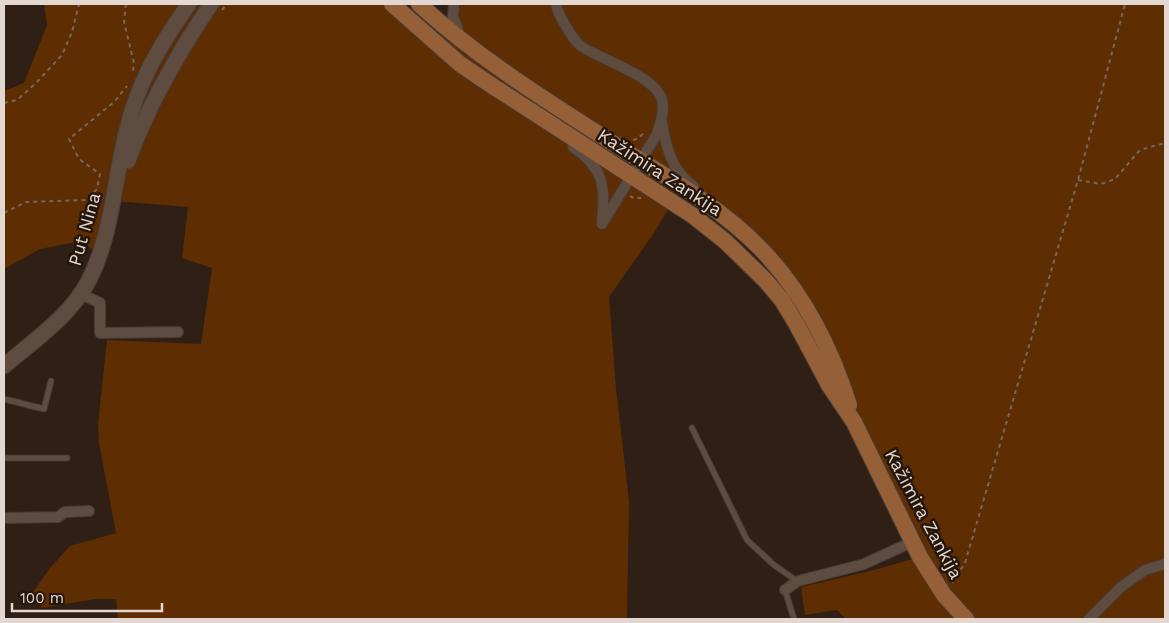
<svg xmlns="http://www.w3.org/2000/svg" width="1169" height="623" font-family="'Work Sans',sans-serif">
  <rect width="100%" height="100%" fill="#2f1f15"/>
  <path fill="#5e2d02" d="M44,4h341l45,42 25,-42h710v615h-319l-9,-9 -32,5 -4,-28 73,-17 45,-13 -78,-178 -62,-109 -97,-84 -28,47 -45,64 7,91 13,114 -2,117h-509l-2,-20h-21l-53,9 -9,-16 17,-24 20,-22 46,-13 -17,-90 -1,-18 9,-85 94,4 11,-76 -30,-10 6,-51 -75,-6 -14,54 -17,-14 -42,8 -36,20v-178l20,-8 23,-58z"/>
  <g fill="none" stroke-linecap="round" stroke-linejoin="round">
    <defs>
      <g id="service">
        <path d="M4,399l40,10 7,-28"/>
        <path d="M692,428l55,112 27,25 23,16"/>
        <path d="M4,458h63"/>
        <path d="M785,590l9,29"/>
      </g>
      <g id="minor">
        <path d="M454,4l-1,12 7,20"/>
        <path d="M556,4c1,6 4,12 7,17 5,9 10,19 18,25 20,14 75,30 81,54 3,11 -2,24 -5,34l-55,90"/>
        <path d="M662,122c3,19 7,39 21,55 3,4 8,6 11,10"/>
        <path d="M573,147c30,20 33,39 29,74"/>
        <path d="M81,294l19,9v30l78,-1"/>
        <path d="M4,518l54,-1 7,-5 24,-1"/>
        <path d="M785,590l13,-9 66,-17 48,-22"/>
        <path d="M1089,619l32,-32 24,-17 20,-6"/>
      </g>
      <g id="secondary">
        <path d="M128,161c20,-56 50,-108 83,-157"/>
        <path d="M4,366c29,-25 67,-50 85,-86 23,-45 25,-99 37,-147 11,-50 34,-88 63,-129"/>
      </g>
      <g id="primary">
        <path d="M392,4l68,60 34,23 198,128 33,26 40,39 17,20 15,25 32,60 25,37 66,135 24,38 22,24"/>
        <path d="M419,4c61,56 133,100 203,145 48,30 98,58 138,99 42,43 71,100 89,157"/>
      </g>
    </defs>
    <use href="#service" stroke="#473b34" stroke-width="7"/>
    <use href="#minor" stroke="#473b34" stroke-width="12"/>
    <use href="#secondary" stroke="#473b34" stroke-width="17"/>
    <use href="#primary" stroke="#473b34" stroke-width="18"/>
    <g stroke="#75675f" stroke-width="2" stroke-dasharray="4 4" stroke-linecap="butt">
      <path d="M126,4l-2,18 10,41 -1,8"/>
      <path d="M222,10l5,-6"/>
      <path d="M4,103l13,-3 19,-17 26,-28 10,-23 7,-28"/>
      <path d="M633,140l4,-1 7,-6"/>
      <path d="M1078,180l23,4 14,-5 25,-29 25,-7"/>
      <path d="M630,196l4,2h7"/>
      <path d="M4,213l22,-11 60,-2 11,-11 3,-15 -21,-15 -10,-20 45,-37 13,-16"/>
      <path d="M952,583l13,-20 113,-383 47,-176"/>
    </g>
    <use href="#service" stroke="#5e4c41" stroke-width="5"/>
    <use href="#minor" stroke="#5e4c41" stroke-width="10"/>
    <use href="#secondary" stroke="#5e4c41" stroke-width="15"/>
    <use href="#primary" stroke="#955f37" stroke-width="16"/>
  </g>
  <g text-anchor="middle" dominant-baseline="central" stroke-width="5" stroke-linejoin="round" paint-order="stroke">
    <g font-size="18" fill="#e2d8d1" stroke="#25160c">
      <text transform="translate(660 172) rotate(33)">Kažimira Zankija</text>
      <text transform="translate(84 229) rotate(-74)">Put Nina</text>
      <text transform="translate(924 514) rotate(62)">Kažimira Zankija</text>
    </g>
  </g>
  <rect width="1169" height="623" fill="none" stroke="#e2d8d1" stroke-width="10"/>
  <path d="M12 603v8h150v-8" fill="none" stroke="#e2d8d1" stroke-width="2.5"/>
  <text x="20" y="603" font-size="15" fill="#e2d8d1" stroke="#25160c" stroke-width="4" paint-order="stroke">100 m</text>
</svg>
